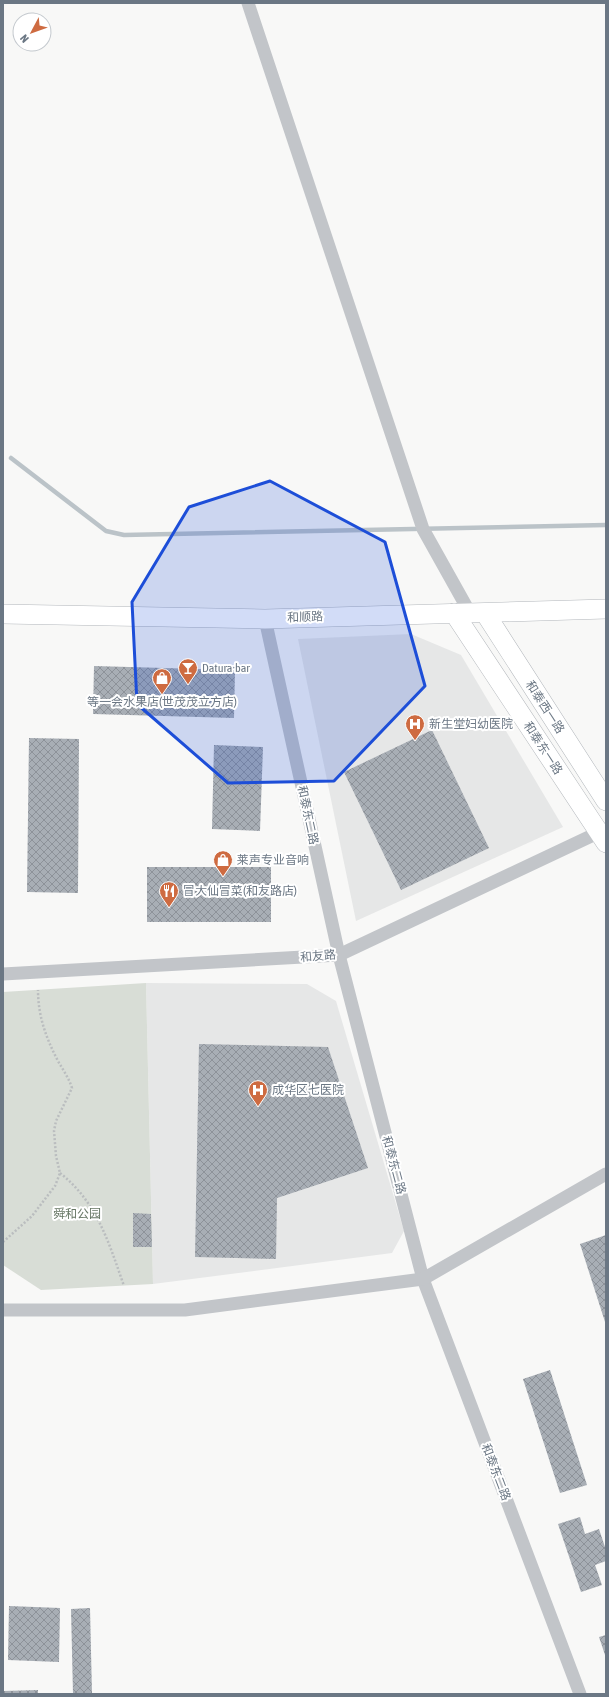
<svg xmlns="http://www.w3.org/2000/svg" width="609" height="1697" font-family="'Asap Condensed','Noto Sans SC',sans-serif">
  <defs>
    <pattern id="building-cross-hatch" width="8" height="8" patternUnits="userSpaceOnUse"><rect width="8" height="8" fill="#a8aeb5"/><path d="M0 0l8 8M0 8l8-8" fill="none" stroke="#8d9299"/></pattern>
  </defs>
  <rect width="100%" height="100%" fill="#f8f8f7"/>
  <g fill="#e6e7e7">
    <path d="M411,634l50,21 102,172 -207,94 -58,-282z"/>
    <path d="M146,983l161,1 29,17 68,230 -12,22 -239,31z"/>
  </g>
  <path fill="#d8ddd6" d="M146,983l7,301 -112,6 -38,-25v-273z"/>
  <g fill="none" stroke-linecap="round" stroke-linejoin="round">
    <path stroke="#bbc3c8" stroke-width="4.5" d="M11,458l95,73 18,4 482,-10"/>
  </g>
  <g fill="url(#building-cross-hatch)">
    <path d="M94,666l141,4 -1,48 -141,-4z"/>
    <path d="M432,730l57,118 -88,42 -57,-118z"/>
    <path d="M29,738l50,1 -1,154 -51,-1z"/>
    <path d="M214,745l49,2 -3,84 -48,-2z"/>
    <rect x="147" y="867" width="124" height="55"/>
    <path d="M199,1044l129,3 40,121 -91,30 -1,61 -81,-2z"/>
    <path d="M133,1213l18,1 1,33h-19z"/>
    <path d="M606,1235v90l-26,-81z"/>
    <path d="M550,1370l37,115 -27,8 -37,-114z"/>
    <path d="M580,1517l5,17 14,-5 7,21v11l-11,4 7,20 -21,7 -23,-68z"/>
    <path d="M9,1606l51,2 -1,54 -51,-2z"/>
    <path d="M90,1608l2,86h-19l-2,-85z"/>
    <path d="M606,1635v23l-7,-21z"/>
    <path d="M38,1690v4h-35v-3z"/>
  </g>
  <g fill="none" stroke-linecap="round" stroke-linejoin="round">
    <defs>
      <g id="secondary">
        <path d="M454,613l152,230"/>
        <path d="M485,613l121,188"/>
        <path d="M3,614l262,5 341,-10"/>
      </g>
    </defs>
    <use href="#secondary" stroke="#b3b7bc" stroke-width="20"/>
    <g stroke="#babdbf" stroke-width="2.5" stroke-dasharray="2 2" stroke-linecap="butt">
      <path d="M60,1173c37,29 49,70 64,113"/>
      <path d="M3,1242l29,-26 23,-30 5,-13 -4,-17 -2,-25 2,-10 16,-33c-3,-10 -9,-18 -14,-27 -12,-23 -20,-45 -20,-71"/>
    </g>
    <g stroke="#c2c5c9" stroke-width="13">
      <path d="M248,3l175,526 47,84"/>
      <path d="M265,619l74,336 84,324 157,415"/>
      <path d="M3,974l336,-19 267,-126"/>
      <path d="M3,1310h182l238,-31 183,-105"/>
    </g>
    <use href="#secondary" stroke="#fff" stroke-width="19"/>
  </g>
  <path fill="#1d4ed8" fill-opacity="0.2" stroke="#1d4ed8" stroke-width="3" stroke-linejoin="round" d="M270,481l115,61 40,144 -91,95 -106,2 -91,-79 -5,-102 57,-95z"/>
  <defs>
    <symbol id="bar-pin" viewBox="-11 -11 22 30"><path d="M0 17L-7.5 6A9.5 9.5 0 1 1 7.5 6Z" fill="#ce6b41" stroke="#fff"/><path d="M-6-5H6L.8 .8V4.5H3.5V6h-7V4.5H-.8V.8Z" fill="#fff"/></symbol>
    <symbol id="shop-pin" viewBox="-11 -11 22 30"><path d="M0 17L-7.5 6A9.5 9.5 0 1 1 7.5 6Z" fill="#ce6b41" stroke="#fff"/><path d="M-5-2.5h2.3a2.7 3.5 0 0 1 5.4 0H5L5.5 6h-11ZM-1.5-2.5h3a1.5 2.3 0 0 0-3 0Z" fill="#fff"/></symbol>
    <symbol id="hospital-pin" viewBox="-11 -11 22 30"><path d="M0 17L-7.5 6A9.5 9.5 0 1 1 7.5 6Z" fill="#ce6b41" stroke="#fff"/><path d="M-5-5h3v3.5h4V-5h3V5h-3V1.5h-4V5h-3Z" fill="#fff"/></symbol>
    <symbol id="restaurant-pin" viewBox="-11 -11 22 30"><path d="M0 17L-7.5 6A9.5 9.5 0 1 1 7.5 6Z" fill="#ce6b41" stroke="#fff"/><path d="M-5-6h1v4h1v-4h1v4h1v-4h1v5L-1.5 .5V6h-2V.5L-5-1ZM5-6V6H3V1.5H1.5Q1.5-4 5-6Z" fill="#fff"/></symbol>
  </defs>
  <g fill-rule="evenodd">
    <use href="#bar-pin" x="177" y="657" width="22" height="30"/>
    <use href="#shop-pin" x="151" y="667" width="22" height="30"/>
    <use href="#hospital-pin" x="404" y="713" width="22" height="30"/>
    <use href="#shop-pin" x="212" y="849" width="22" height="30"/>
    <use href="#restaurant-pin" x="158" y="880" width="22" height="30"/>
    <use href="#hospital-pin" x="247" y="1079" width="22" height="30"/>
  </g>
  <g text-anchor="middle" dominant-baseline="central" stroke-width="4" stroke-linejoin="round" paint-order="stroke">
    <g font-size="12" fill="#6b7784" stroke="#fff">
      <text transform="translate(305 617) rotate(-2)">和顺路</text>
      <text transform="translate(545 707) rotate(57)">和泰西一路</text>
      <text transform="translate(543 748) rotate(57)">和泰东一路</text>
      <text transform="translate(308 815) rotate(78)">和泰东二路</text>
      <text transform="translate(318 956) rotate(-5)">和友路</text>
      <text transform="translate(394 1165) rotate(75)">和泰东二路</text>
      <text transform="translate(496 1472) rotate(69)">和泰东二路</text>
    </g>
    <g font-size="12" fill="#6b7784" stroke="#fff" text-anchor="start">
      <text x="202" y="668">Datura·bar</text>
      <text x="162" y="702" text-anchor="middle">等一会水果店(世茂茂立方店)</text>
      <text x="429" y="724">新生堂妇幼医院</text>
      <text x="237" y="860">莱声专业音响</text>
      <text x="183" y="891">冒大仙冒菜(和友路店)</text>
      <text x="272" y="1090">成华区七医院</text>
    </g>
    <g font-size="12" fill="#677765" stroke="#fff">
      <text x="77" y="1214">舜和公园</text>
    </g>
  </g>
  <rect width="609" height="1697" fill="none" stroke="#6b7784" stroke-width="8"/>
  <g transform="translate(32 32) rotate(229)"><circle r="19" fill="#ffffff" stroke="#c4c9ce"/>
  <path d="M0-3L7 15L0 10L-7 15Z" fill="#ce6b41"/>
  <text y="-6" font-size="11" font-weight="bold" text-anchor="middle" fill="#6b7784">N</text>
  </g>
</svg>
